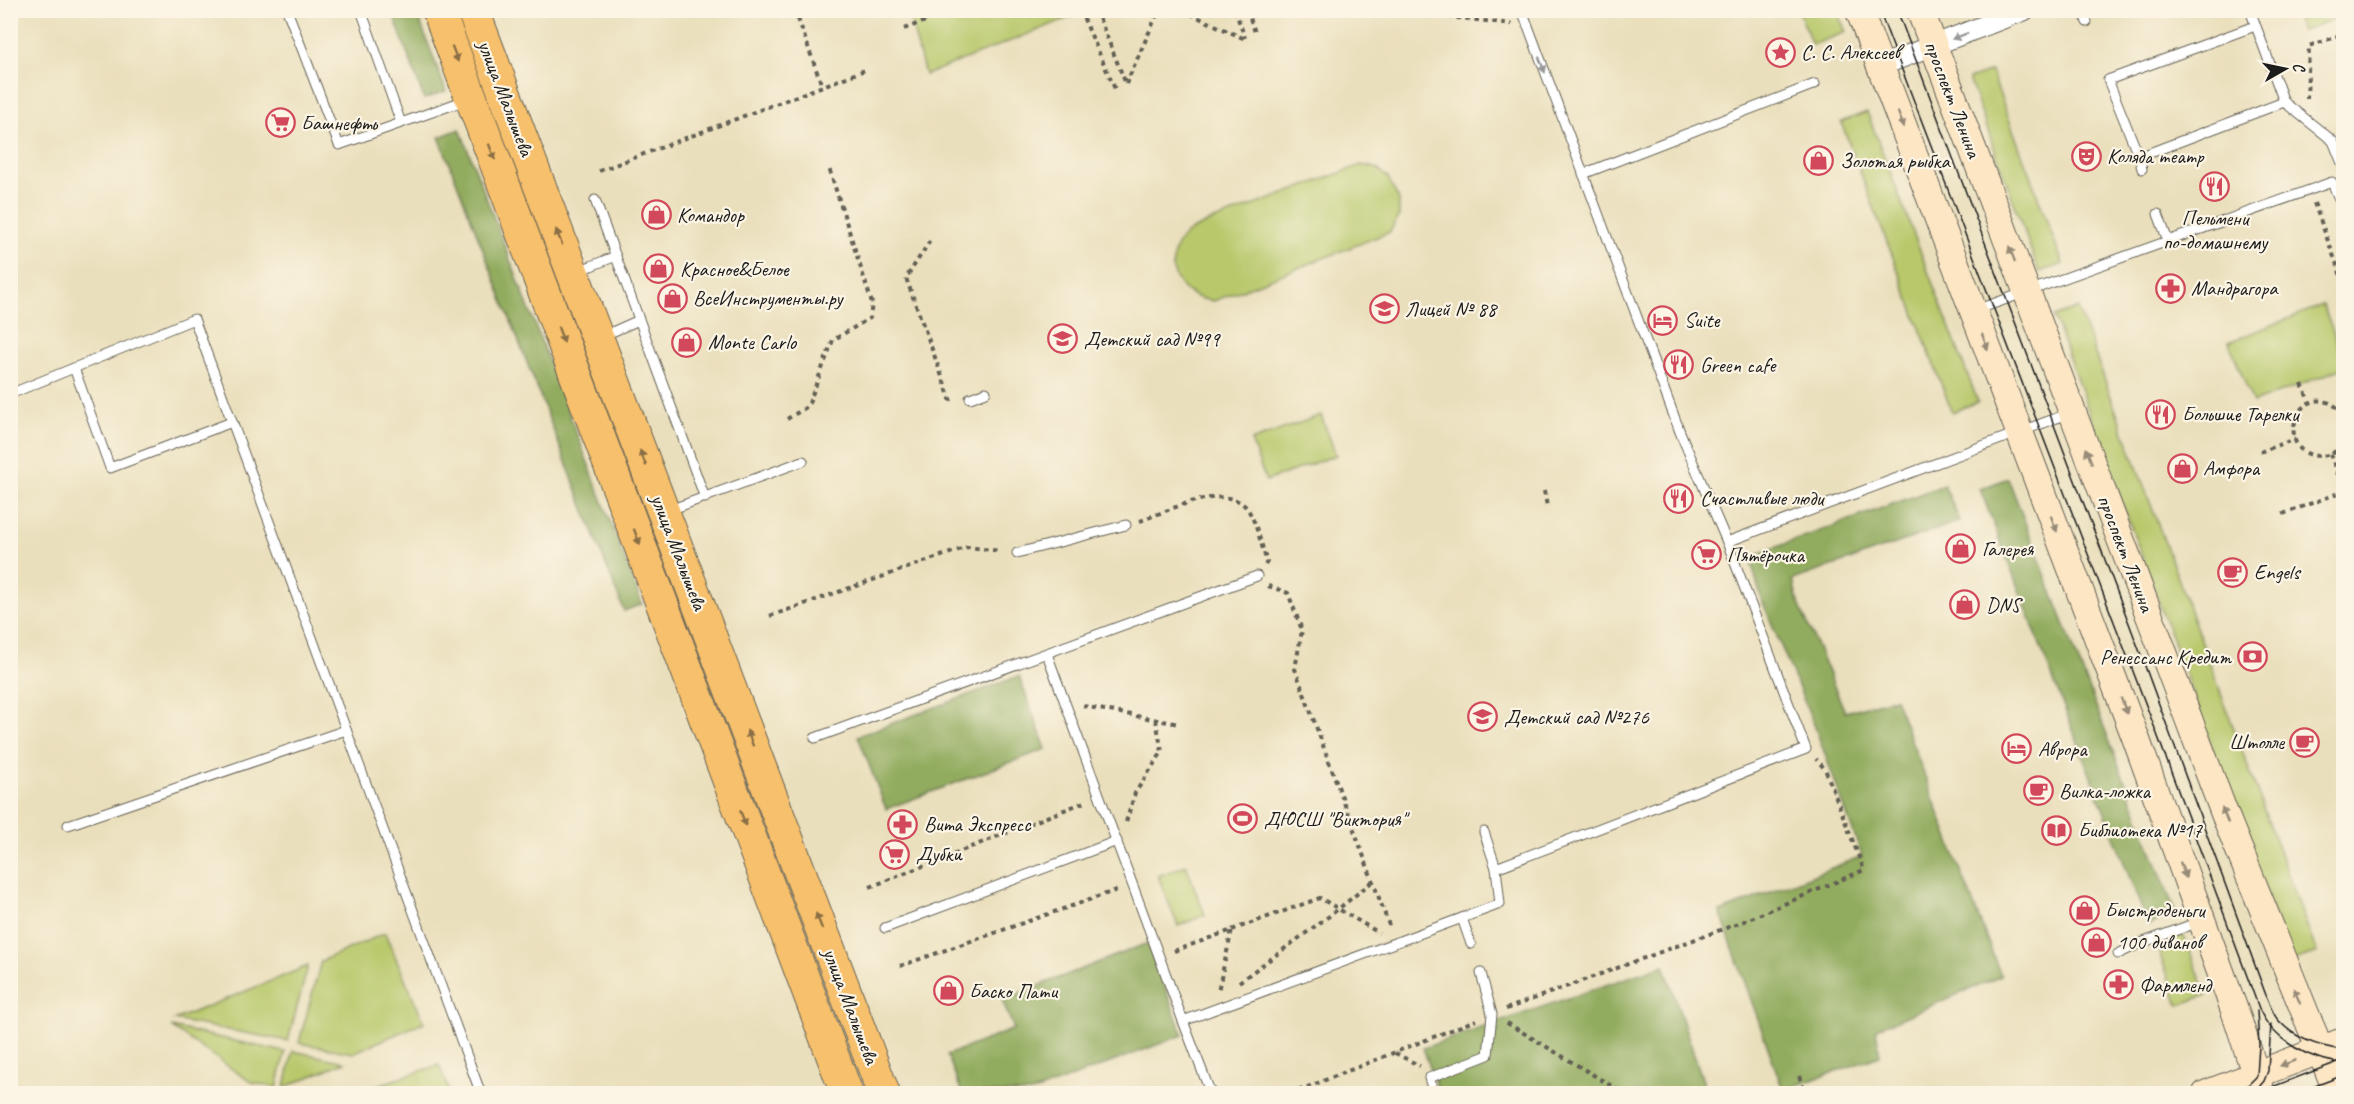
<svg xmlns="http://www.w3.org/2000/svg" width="2354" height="1104" font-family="Caveat,sans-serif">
  <rect width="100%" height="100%" fill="#fcf5e5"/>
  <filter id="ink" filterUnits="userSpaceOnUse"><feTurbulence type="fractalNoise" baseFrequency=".0167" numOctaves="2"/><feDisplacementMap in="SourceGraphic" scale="12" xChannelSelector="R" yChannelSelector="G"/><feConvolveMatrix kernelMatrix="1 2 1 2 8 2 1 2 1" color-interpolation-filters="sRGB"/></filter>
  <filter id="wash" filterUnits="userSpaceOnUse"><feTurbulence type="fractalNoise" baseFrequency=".008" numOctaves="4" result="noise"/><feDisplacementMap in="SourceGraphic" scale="24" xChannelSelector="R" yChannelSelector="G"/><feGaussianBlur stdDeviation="1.35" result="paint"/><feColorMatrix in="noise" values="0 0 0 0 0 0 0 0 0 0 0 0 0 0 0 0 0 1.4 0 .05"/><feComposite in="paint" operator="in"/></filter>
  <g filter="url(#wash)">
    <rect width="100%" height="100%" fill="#eadfbc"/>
    <g fill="#b8c86b" stroke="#6a7244" stroke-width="1.5">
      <path d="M908,11v-1l178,1 -161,64z"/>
      <path d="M1799,11h38l9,21 -34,13z"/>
      <path d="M2294,11h49v5l-41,15z"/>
      <path d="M1991,71l72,193 -24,8 -70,-193z"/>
      <path d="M1867,112l111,290 -26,10 -111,-290z"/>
      <path d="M1361,165l15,3 12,10 11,22v15l-9,17 -176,69c-6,-1 -13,-2 -19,-5 -26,-12 -30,-44 -8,-63 6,-4 15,-7 22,-11z"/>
      <path d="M2323,305l20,53v10l-90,35 -24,-61z"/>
      <path d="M2078,308l239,645 -26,9 -237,-645z"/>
      <path d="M1321,415l15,40 -70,26 -15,-40z"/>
      <path d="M1186,865l19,50 -27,11 -20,-50z"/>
      <path d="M385,933l39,89 -71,31 -54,-10 22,-82z"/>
      <path d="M2183,934l24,61 -28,10 -23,-60z"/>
      <path d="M308,966l-20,75 -114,-21z"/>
      <path d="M171,1027l114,25 -8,36 -26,-6z"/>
      <path d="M293,1051l52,11 -60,25z"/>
      <path d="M439,1065l11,28h-82l4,-6z"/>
    </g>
    <g fill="#92ac5f" stroke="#57643e" stroke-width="1.5">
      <path d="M392,11h24l30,80 -22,8z"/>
      <path d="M460,129l182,475 -18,7 -185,-474z"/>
      <path d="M2008,478l168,436 -28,11 -168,-436z"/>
      <path d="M1944,485l16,36 -167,59 4,19 48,113 50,-14 106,278 -125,53 4,27 -97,34 -63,-178 142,-56 -47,-129 -54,-129 -11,-41z"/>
      <path d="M1019,676l27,73 -160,60 -28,-73z"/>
      <path d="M1148,943l35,92 -152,58h-69l-15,-38 67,-26 -12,-29z"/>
      <path d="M1664,965l43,128h-268l-16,-45z"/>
    </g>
  </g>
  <g filter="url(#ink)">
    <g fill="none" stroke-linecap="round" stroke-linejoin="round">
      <defs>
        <g id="lane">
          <path d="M287,10l52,135 127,-45"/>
          <path d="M361,10l40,113"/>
          <path d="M2083,10l4,12"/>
          <path d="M2250,10l34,92 -145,55 -31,-77 147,-54"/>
          <path d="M2284,102l49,39 11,27"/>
          <path d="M2139,157l3,12"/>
          <path d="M1583,174l232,-90"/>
          <path d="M595,200l110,298"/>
          <path d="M2158,214l10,27"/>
          <path d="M576,272l40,-16"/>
          <path d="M1976,310l356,-128 12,29"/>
          <path d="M603,336l36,-16"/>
          <path d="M74,368l36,100 122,-46"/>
          <path d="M10,394l184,-75 287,775"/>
          <path d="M970,398l16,-6"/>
          <path d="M667,511l136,-50"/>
          <path d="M1727,542l343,-129"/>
          <path d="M1017,553l109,-28"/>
          <path d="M1047,654l136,367 317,-117 -4,-36 -12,-36"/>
          <path d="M815,738l442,-162"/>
          <path d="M68,825l278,-95"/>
          <path d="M1496,868l310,-119 -79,-207 -47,-110 -158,-422"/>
          <path d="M1462,918l9,26"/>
          <path d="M885,928l232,-87"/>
          <path d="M2118,954l23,-11 58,-21"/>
          <path d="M1183,1021l28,73"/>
          <path d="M1434,1094l-5,-16 59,-23 4,-41 -11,-41"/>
        </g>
        <path id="street" d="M1880,66l145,-56"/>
        <g id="secondary">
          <path d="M1859,10l276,726 103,284 24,74"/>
          <path d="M1920,10l305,805 113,279"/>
          <path d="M2206,1094l138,-53"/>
        </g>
        <g id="primary">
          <path d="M438,10l409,1084"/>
          <path d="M473,10l411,1084"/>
        </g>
      </defs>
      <use href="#lane" stroke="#646054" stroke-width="11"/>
      <use href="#street" stroke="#646054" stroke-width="22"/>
      <use href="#secondary" stroke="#646054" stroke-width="29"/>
      <use href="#primary" stroke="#646054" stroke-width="34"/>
      <g stroke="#646054" stroke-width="4" stroke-dasharray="4.5 4.5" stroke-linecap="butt">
        <path d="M795,10l27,76"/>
        <path d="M1080,10l35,79"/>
        <path d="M1096,10l30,74"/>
        <path d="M1182,10l63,29"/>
        <path d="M1235,10l10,28"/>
        <path d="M1247,10l9,25"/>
        <path d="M1385,10l127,14"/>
        <path d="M904,29l50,-19"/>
        <path d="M1126,84l33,-74"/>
        <path d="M2307,99l2,-53 35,-12"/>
        <path d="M599,171l266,-101"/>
        <path d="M2314,203l30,81"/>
        <path d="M930,241l-24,37 46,126"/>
        <path d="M2302,384l8,20"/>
        <path d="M2344,414c-42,-46 -76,41 -24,42 10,0 18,-5 24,-13"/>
        <path d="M787,419l18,-11 4,-5 24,-63 37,-22 2,-15 -43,-135"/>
        <path d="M2260,452l35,-13"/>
        <path d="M2330,454l14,36"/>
        <path d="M1544,491l3,15"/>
        <path d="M2283,514l61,-23"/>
        <path d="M1140,521c25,-9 82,-38 105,-15 10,10 17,42 22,56l-2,3"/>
        <path d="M1268,586l20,7 14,37 -7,39 95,259"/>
        <path d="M770,616l197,-69 34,4"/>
        <path d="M1083,706l96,18"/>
        <path d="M1126,822l9,-29 27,-41 -6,-32"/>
        <path d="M870,887l217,-86"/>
        <path d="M1232,930l88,-32 59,35"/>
        <path d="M1174,951l58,-21 -14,61"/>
        <path d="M900,966l220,-77"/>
        <path d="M1239,982l93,-68 41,-33"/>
        <path d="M1506,1009l236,-87 122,-52 -39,-101 -9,-10"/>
        <path d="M1507,1023l118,71"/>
        <path d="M1395,1053l25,13"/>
        <path d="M1799,1076l7,18"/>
        <path d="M1290,1094l186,-74"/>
      </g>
      <use href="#lane" stroke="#fff" stroke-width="9"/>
      <use href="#street" stroke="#fff" stroke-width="20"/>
      <use href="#secondary" stroke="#fce6c4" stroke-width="27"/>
      <use href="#primary" stroke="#f7c06c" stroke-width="32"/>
      <g stroke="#1c1c1c" stroke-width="1.5">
        <path d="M1879,10l275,716 106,285c14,30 51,50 84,52"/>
        <path d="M1897,10l241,637 129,351c3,7 6,16 11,22 17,19 41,27 66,30"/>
        <path d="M2256,1093l82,-31"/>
        <path d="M2239,1094l18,-18 2,-31 -2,-34"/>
        <path d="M2253,1094l11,-13 4,-10 3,-47"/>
        <path d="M2294,1094l50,-19"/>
      </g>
    </g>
    <defs><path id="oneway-solid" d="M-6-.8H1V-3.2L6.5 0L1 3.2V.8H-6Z" transform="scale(1.5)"/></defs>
    <g fill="#999">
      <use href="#oneway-solid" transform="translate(1960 36) rotate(159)"/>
      <use href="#oneway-solid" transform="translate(1542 65) rotate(69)"/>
    </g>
    <g fill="#8a6e44">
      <use href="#oneway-solid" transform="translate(455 54) rotate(69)"/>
      <use href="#oneway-solid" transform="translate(492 152) rotate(69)"/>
      <use href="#oneway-solid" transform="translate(559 237) rotate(-111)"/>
      <use href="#oneway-solid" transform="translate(561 335) rotate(69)"/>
      <use href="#oneway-solid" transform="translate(643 458) rotate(-111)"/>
      <use href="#oneway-solid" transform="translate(637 537) rotate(69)"/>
      <use href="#oneway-solid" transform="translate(750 738) rotate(-111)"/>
      <use href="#oneway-solid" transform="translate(743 818) rotate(69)"/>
      <use href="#oneway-solid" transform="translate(819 921) rotate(-111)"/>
    </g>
    <g fill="#978b78">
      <use href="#oneway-solid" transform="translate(1901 120) rotate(69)"/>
      <use href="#oneway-solid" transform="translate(2012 254) rotate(-111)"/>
      <use href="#oneway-solid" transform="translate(1985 342) rotate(69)"/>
      <use href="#oneway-solid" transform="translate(2089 456) rotate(-111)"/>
      <use href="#oneway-solid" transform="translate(2054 524) rotate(69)"/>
      <use href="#oneway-solid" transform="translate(2124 706) rotate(69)"/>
      <use href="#oneway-solid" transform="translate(2225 815) rotate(-111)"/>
      <use href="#oneway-solid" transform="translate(2183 870) rotate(70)"/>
      <use href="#oneway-solid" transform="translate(2297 996) rotate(-112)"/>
      <use href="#oneway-solid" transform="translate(2288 1063) rotate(160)"/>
    </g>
  </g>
  <defs>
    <symbol id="sight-ring" viewBox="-11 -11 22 22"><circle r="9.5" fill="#fcf5e5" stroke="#d1495b" stroke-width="1.5"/><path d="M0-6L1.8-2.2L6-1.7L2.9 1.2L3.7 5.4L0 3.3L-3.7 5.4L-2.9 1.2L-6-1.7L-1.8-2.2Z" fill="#d1495b"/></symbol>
    <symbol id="supermarket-ring" viewBox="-11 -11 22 22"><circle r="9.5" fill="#fcf5e5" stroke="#d1495b" stroke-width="1.5"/><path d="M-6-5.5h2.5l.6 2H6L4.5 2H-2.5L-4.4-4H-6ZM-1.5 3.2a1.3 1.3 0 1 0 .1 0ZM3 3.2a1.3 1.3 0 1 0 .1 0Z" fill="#d1495b"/></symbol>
    <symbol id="theatre-ring" viewBox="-11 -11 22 22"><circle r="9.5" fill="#fcf5e5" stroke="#d1495b" stroke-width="1.5"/><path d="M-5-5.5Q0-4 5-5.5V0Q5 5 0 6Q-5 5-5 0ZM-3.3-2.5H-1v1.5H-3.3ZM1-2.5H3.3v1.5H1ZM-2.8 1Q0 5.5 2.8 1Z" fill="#d1495b"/></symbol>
    <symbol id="shop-ring" viewBox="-11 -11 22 22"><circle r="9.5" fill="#fcf5e5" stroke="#d1495b" stroke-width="1.5"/><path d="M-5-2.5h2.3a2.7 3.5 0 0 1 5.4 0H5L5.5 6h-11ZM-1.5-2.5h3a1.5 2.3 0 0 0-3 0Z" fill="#d1495b"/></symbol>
    <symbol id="restaurant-ring" viewBox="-11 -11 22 22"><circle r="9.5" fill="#fcf5e5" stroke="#d1495b" stroke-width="1.5"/><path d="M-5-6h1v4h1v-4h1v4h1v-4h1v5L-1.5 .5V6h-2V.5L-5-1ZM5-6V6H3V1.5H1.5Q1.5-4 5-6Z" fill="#d1495b"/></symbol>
    <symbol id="pharmacy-ring" viewBox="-11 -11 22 22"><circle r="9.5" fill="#fcf5e5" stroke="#d1495b" stroke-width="1.5"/><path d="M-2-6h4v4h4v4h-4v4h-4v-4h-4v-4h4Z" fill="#d1495b"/></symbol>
    <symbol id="school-ring" viewBox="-11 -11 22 22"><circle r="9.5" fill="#fcf5e5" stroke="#d1495b" stroke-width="1.5"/><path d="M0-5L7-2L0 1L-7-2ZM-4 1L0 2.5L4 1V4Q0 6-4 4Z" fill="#d1495b"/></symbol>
    <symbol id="hotel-ring" viewBox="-11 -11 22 22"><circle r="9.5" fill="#fcf5e5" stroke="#d1495b" stroke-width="1.5"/><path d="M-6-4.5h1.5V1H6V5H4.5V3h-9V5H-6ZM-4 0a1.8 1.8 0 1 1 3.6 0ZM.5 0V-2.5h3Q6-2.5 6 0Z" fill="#d1495b"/></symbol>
    <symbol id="cafe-ring" viewBox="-11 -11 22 22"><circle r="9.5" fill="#fcf5e5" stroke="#d1495b" stroke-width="1.5"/><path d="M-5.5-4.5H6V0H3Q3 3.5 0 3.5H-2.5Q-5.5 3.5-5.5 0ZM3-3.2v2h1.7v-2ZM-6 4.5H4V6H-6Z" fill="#d1495b"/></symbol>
    <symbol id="bank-ring" viewBox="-11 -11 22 22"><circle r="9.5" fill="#fcf5e5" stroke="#d1495b" stroke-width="1.5"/><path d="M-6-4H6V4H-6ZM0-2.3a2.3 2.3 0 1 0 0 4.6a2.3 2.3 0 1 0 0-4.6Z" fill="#d1495b"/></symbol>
    <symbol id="stadium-ring" viewBox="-11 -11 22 22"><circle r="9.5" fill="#fcf5e5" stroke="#d1495b" stroke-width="1.5"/><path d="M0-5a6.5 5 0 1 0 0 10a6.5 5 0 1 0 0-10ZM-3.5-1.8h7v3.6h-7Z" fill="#d1495b"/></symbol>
    <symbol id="library-ring" viewBox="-11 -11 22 22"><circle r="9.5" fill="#fcf5e5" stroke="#d1495b" stroke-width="1.5"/><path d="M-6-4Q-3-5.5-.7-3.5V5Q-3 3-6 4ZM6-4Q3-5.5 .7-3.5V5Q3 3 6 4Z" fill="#d1495b"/></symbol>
  </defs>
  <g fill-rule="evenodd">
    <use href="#sight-ring" x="1764" y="36" width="33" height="33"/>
    <use href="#supermarket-ring" x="264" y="106" width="33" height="33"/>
    <use href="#theatre-ring" x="2070" y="140" width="33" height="33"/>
    <use href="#shop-ring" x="1802" y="144" width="33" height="33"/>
    <use href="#restaurant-ring" x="2198" y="170" width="33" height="33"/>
    <use href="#shop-ring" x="640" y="198" width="33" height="33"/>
    <use href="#shop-ring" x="642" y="252" width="33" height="33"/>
    <use href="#pharmacy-ring" x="2154" y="272" width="33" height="33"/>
    <use href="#shop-ring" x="656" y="282" width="33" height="33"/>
    <use href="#school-ring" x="1368" y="292" width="33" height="33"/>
    <use href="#hotel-ring" x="1646" y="304" width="33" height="33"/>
    <use href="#school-ring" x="1046" y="322" width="33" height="33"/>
    <use href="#shop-ring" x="670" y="326" width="33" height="33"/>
    <use href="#restaurant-ring" x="1662" y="348" width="33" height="33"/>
    <use href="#restaurant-ring" x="2144" y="398" width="33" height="33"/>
    <use href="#shop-ring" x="2166" y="452" width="33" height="33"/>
    <use href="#restaurant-ring" x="1662" y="482" width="33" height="33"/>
    <use href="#shop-ring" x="1944" y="532" width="33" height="33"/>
    <use href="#supermarket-ring" x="1690" y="538" width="33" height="33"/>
    <use href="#cafe-ring" x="2216" y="556" width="33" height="33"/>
    <use href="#shop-ring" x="1948" y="588" width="33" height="33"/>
    <use href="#bank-ring" x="2236" y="640" width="33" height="33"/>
    <use href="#school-ring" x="1466" y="700" width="33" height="33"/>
    <use href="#cafe-ring" x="2288" y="726" width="33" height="33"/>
    <use href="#hotel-ring" x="2000" y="732" width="33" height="33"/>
    <use href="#cafe-ring" x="2022" y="774" width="33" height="33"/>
    <use href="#stadium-ring" x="1226" y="802" width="33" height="33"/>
    <use href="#pharmacy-ring" x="886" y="808" width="33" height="33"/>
    <use href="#library-ring" x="2040" y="814" width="33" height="33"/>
    <use href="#supermarket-ring" x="878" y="838" width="33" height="33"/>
    <use href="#shop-ring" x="2068" y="894" width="33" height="33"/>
    <use href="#shop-ring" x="2080" y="926" width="33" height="33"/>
    <use href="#pharmacy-ring" x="2102" y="968" width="33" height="33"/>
    <use href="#shop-ring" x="932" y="974" width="33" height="33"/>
  </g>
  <g text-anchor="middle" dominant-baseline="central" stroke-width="4.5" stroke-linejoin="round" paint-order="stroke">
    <g font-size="21" fill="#1c1c1c" stroke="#fcf5e5" text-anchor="start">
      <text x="1801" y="52">С. С. Алексеев</text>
      <text x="301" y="123">Башнефть</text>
      <text x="2107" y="156">Коляда театр</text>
      <text x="1840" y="161">Золотая рыбка</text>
      <text x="677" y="215">Командор</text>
      <text x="2215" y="218" text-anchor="middle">Пельмени<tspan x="2215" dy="24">по-домашнему</tspan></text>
      <text x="680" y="269">Красное&amp;Белое</text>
      <text x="2191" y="288">Мандрагора</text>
      <text x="693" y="298">ВсеИнструменты.ру</text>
      <text x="1405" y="309">Лицей № 88</text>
      <text x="1684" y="320">Suite</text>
      <text x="1084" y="339">Детский сад №99</text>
      <text x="708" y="342">Monte Carlo</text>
      <text x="1700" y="365">Green cafe</text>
      <text x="2182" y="414">Большие Тарелки</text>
      <text x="2203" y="468">Амфора</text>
      <text x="1700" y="498">Счастливые люди</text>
      <text x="1982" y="549">Галерея</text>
      <text x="1727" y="555">Пятёрочка</text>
      <text x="2254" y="572">Engels</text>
      <text x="1986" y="605">DNS</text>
      <text x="2231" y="657" text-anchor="end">Ренессанс Кредит</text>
      <text x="1504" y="717">Детский сад №276</text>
      <text x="2284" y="742" text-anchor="end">Штолле</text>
      <text x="2038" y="749">Аврора</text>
      <text x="2059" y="791">Вилка-ложка</text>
      <text x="1264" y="819">ДЮСШ "Виктория"</text>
      <text x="924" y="824">Вита Экспресс</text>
      <text x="2078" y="830">Библиотека №17</text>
      <text x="916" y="854">Дубки</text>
      <text x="2105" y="910">Быстроденьги</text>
      <text x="2117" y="942">100 диванов</text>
      <text x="2139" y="985">Фармленд</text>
      <text x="969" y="991">Баско Пати</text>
    </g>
    <g font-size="21" fill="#1c1c1c" stroke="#fcf5e5">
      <text transform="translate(506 98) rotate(69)">улица Малышева</text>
      <text transform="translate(1953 99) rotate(69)">проспект Ленина</text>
      <text transform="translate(679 552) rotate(69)">улица Малышева</text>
      <text transform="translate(2126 553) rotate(69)">проспект Ленина</text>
      <text transform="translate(851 1006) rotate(69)">улица Малышева</text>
    </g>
  </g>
  <rect width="2354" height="1104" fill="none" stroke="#fcf5e5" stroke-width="36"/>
  <g transform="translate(2285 69) rotate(81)" stroke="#fcf5e5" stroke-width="4.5" paint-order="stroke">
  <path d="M0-4.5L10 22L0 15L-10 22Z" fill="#1c1c1c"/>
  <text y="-9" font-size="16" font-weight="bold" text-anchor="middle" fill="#1c1c1c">С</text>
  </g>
</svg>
